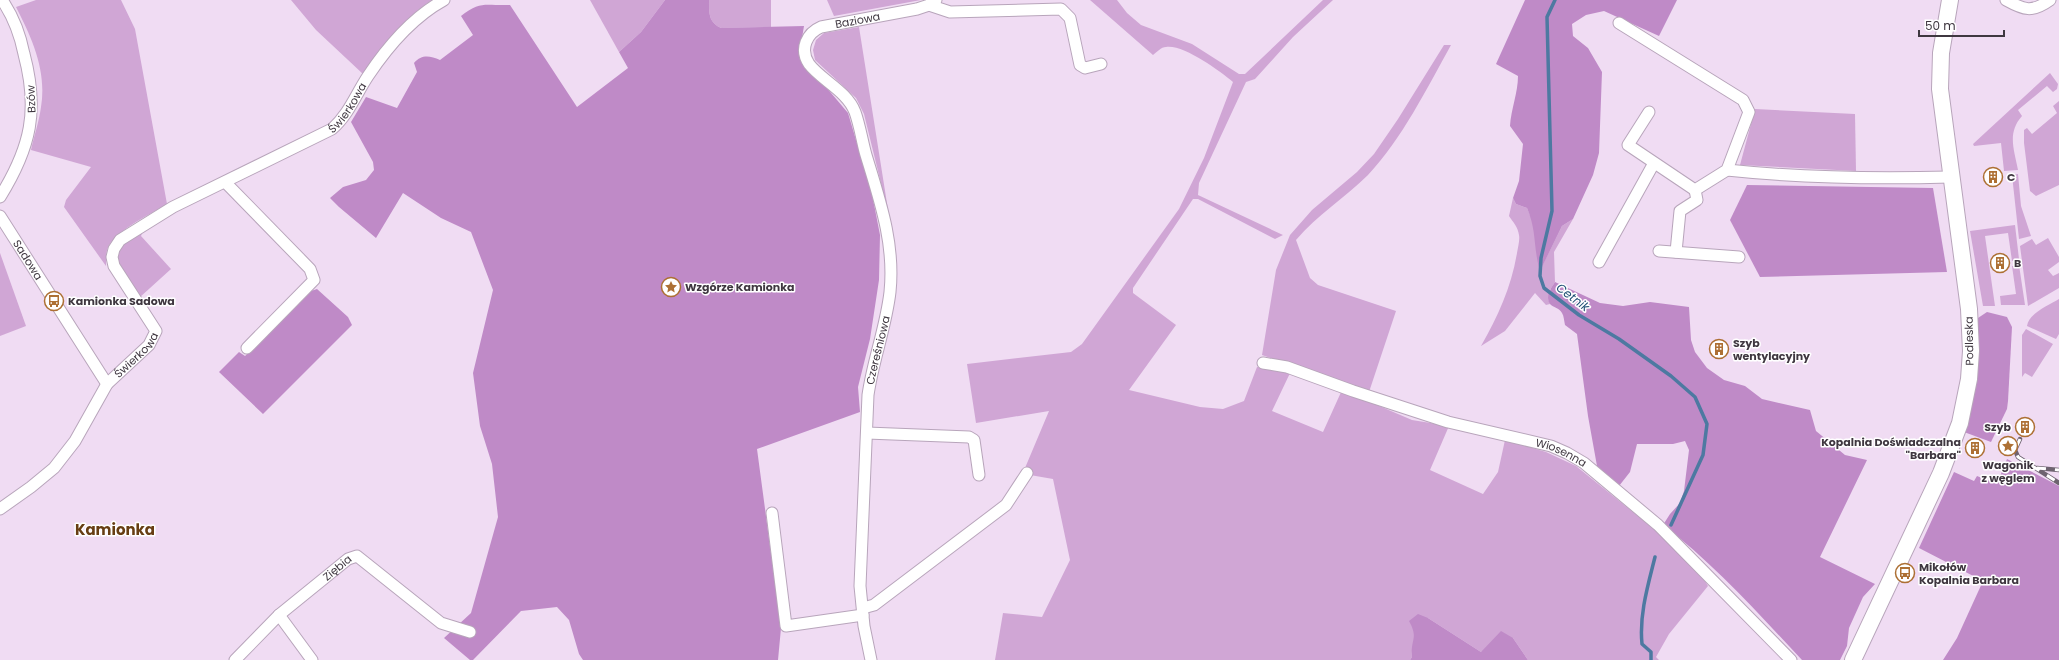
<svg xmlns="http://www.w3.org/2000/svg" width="2059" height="660" font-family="Poppins,sans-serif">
  <rect width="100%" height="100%" fill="#f0dcf3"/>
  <g fill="#d0a6d5">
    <path d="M36,0h85l14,29 32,175c-16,10 -55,28 -60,46 -1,5 -1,11 -1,16l-42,-59 2,-7 25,-33 -60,-17c3,-14 8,-28 10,-43 6,-36 -9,-69 -25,-100z"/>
    <path d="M291,0h141c-28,18 -50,47 -69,74l-47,-44z"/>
    <path d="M590,0h75l-24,32 -22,20z"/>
    <path d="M709,0h62v27l-50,1c-13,-6 -12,-16 -12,-28z"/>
    <path d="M827,0h94l-87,16z"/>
    <path d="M1090,0h27l10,13 14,12 51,19 47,30h6l78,-74h10l-40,37 -38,42 -9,3 -47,101 -1,12 85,40 -8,4 -77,-40h-5l-60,89v5l43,32 -47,65 71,17 23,2 21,-8 13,-34 34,4 -19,40 51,21 19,-42 70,30 37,6 -19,44 53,24 15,-22 7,-32 41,12 30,14 84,68 45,47 3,5 -39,48 -13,23 3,3h-131l-15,-22 -32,14 -53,-34 -14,13c2,10 -3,15 -2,26l-2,3h-415l8,-47 39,4 28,-57 -17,-81 -23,-4 2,-6 -7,-1 24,-57 -73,12 -9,-59 104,-12 11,-8 97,-135 25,-51 29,-76c-13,-11 -50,-38 -67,-35 -5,0 -9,5 -13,8z"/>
    <path d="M859,27l30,189 -25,-102 -8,-16 -41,-38 -2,-10 3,-10 8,-7z"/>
    <path d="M1444,45h7c-24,43 -49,94 -83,130 -23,23 -51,40 -72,65l14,38 8,7 78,26 -27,81 -107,-37 14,-85 14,-35 22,-25 45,-38 17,-18 24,-35z"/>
    <path d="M2050,73l8,11 -1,5 -4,3 -6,-6 -29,24 4,6c-15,17 -8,33 -4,54l-14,1 -3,-28 -27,3 -1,-2z"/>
    <path d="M2059,101v84l-23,11 -6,-5 -6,-48v-13l3,-2 5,6 25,-21 -4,-7z"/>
    <path d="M1755,109l100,5 1,57 -116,-6z"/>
    <path d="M2018,174l3,32 10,30 -12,3 -7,-64z"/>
    <path d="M1513,198l3,6 11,4 7,16 6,46 22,-44 11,-7 -19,33 1,30 -5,8 -2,9 2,5 -4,1 -11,-12 -30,38 -24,15c17,-30 30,-58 36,-93 1,-6 3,-13 2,-18 -1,-8 -6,-13 -10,-19z"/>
    <path d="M2015,225l4,34 -7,2 -4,-28 -23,3 10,70h-12l-13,-75z"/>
    <path d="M143,231l-2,5 30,33 -32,29c-22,-34 -38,-42 4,-67z"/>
    <path d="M2048,238l11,19v5l-11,8 5,6 6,-3v15l-31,18 -8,-60 12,-7 4,6z"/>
    <path d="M0,253l26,73 -26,10z"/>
    <path d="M2019,265l6,40h-24l-1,-9 16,-2 -4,-28z"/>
    <path d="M2059,299v35l-3,5 -29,-13c2,-13 22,-21 32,-27z"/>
    <path d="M2026,329l27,15 -21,33 -7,-4 -3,4v-42z"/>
  </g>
  <g fill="#bf8ac7">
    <path d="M665,0h44c0,12 -1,22 12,28l83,-2 -3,18 14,30 33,39 24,81 8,41 -1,45 -9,59 -12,48 2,25 -103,37 24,179 -3,32h-195l-4,-6 -10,-34 -12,-13 -36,4 -48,49h-3l-26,-22 27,-25 27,-96 -6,-53 -12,-38 -7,-53 20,-83 -22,-58 -30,-14 -38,-25 -27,45 -37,-31 -9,-9 13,-11 23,-7 8,-10 -1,-8 -22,-40 15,-25 31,11 20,-36 -3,-9c8,-9 16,-7 26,-3l33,-25 -12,-19c20,-16 25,-10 49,-11l67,102 51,-39 -9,-16 22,-20z"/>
    <path d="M1525,0h152l-18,36 -55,-25 -18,4 -14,9 1,12 15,12 14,24 -3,81 -6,22 -20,44 -11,7 -22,45c-7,-23 -3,-40 -13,-63l-11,-4 -3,-6 6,-17 4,-37 -13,-18c1,-17 8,-33 8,-50l-22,-12z"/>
    <path d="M1747,185l186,3 14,84 -187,5 -30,-57z"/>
    <path d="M1555,282l45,21 23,3 27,-4 39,5 2,33 4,12 12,16 17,12 21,6 17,13 48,11 6,21 29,24 22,5 -47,97 55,27 -12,13 -14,31 -2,18 -7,14h-38c-42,-45 -90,-98 -139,-135l7,-11 10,-11 4,-12 5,-41 -4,-9 -12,3h-36l-7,28 -11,14 -22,-20 -9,-50 -11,-82 -12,-9c-1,-4 -1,-9 -3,-12 -3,-5 -7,-5 -11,-8 -7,-7 0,-17 4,-23z"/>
    <path d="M317,289l31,28 4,8 -89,89 -44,-42 20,-20 6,4 66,-65z"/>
    <path d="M1987,312l20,5 5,10 -4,74 -1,8 -16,33 -27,-10 11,-112z"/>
    <path d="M2007,459l52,27v174h-116l14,-22 26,-57 -64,-33 35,-76 20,9 3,-5 20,8z"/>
    <path d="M1418,614l10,4 53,34 20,-21 12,7 15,22h-118l2,-3c-2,-18 7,-18 -3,-36z"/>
  </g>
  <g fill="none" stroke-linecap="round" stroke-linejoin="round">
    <g stroke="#4d79a1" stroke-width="3.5">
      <path d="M1555,0l-8,17 5,194 -11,47 -1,18 4,12 35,27 40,24 52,37 24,21 12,27 -4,31 -32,70"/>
      <path d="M1651,660v-8l-9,-8c-3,-29 6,-59 13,-87"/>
    </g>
    <defs>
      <g id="street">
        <path d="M2006,0c18,10 26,13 44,0"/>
        <path d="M929,5l21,7 111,-3 9,9 10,47 5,3 16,-4"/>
        <path d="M1619,23l124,77 6,12 -22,58 -32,20 -67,-45 21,-33"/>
        <path d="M1727,170c75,8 149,9 223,7"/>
        <path d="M225,182l85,87 4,11 -67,68"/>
        <path d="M0,197c31,-50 39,-87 24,-143 -4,-20 -11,-38 -22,-54"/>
        <path id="s1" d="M0,216l107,168"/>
        <path d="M1659,251l80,6"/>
        <path d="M1676,252l4,-41 17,-11 -2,-10"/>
        <path d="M1599,262l55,-99"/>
        <path id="s2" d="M1263,363l24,4 66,24 95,31 103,24 16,7 17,10 74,62 133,135"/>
        <path d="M867,433l102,4 5,3 5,35"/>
        <path id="s3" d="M0,509l31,-22 23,-19 21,-27 32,-57 42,-39 7,-14 -42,-65 -2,-9 2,-8 6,-9 53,-33 159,-78c17,-15 24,-35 36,-53 20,-30 45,-59 76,-76"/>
        <path d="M772,513l14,113 77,-11"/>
        <path d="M863,608l11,-3 132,-100 21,-32"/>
        <path d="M279,615l33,45"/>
        <path id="s4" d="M235,660l44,-45 69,-56 9,-3 84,67 29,9"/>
        <path id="s5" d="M871,660l-7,-34 -4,-40 8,-191c5,-35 18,-68 22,-103 5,-48 -10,-91 -24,-137 -4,-14 -6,-29 -11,-43 -8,-21 -34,-32 -46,-48 -10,-15 -2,-31 12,-37l96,-18 12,-4 7,-5"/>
      </g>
      <path id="secondary" d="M1853,660l88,-187 19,-50 9,-44 2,-28 -2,-42 -29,-220 1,-36 9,-53"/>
    </defs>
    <use href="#street" stroke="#b8a5bb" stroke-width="13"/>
    <use href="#secondary" stroke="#b8a5bb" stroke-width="18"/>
    <use href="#street" stroke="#fff" stroke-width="11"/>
    <use href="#secondary" stroke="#fff" stroke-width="16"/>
    <defs>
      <g id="rail">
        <path d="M2020,439l-5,11 3,7 41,26"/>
        <path d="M2037,468l22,2"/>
      </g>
    </defs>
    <use href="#rail" stroke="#6e6370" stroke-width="4.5"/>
    <use href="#rail" stroke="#fff" stroke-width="3" stroke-dasharray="9" stroke-linecap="butt"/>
  </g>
  <defs>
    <symbol id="building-ring" viewBox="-11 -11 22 22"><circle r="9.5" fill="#fff" stroke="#ad7034" stroke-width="1.5"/><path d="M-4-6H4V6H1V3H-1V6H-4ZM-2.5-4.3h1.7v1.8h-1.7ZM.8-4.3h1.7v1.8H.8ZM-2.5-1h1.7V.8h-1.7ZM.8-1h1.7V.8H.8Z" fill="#ad7034"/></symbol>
    <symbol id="sight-ring" viewBox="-11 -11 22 22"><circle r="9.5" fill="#fff" stroke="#ad7034" stroke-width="1.5"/><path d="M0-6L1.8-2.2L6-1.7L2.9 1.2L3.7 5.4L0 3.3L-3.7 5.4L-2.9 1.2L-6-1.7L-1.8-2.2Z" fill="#ad7034"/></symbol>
    <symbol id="bus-ring" viewBox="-11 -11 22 22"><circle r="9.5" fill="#fff" stroke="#ad7034" stroke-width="1.5"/><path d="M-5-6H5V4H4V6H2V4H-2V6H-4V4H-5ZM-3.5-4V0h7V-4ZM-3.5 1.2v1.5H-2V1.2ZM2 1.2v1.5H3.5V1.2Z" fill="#ad7034"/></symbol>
  </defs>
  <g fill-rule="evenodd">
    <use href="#building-ring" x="1982" y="166" width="22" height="22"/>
    <use href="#building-ring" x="1989" y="252" width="22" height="22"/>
    <use href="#sight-ring" x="660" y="276" width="22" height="22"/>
    <use href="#bus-ring" x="43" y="290" width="22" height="22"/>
    <use href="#building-ring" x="1708" y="338" width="22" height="22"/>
    <use href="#building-ring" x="2014" y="416" width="22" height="22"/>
    <use href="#sight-ring" x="1997" y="435" width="22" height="22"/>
    <use href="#building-ring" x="1964" y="437" width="22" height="22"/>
    <use href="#bus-ring" x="1894" y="562" width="22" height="22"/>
  </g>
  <g text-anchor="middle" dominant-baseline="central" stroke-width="3" stroke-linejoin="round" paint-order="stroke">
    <g font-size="11" fill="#3f3740" stroke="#fff">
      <text stroke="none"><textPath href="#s5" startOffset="705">Baziowa</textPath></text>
      <text transform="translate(31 99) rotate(-92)">Bzów</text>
      <text stroke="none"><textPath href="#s3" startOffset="612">Świerkowa</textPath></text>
      <text stroke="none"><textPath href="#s1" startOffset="52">Sadowa</textPath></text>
      <text transform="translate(1969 341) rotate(-91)">Podleska</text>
      <text stroke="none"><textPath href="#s5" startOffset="312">Czereśniowa</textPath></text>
      <text stroke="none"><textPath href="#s3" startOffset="209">Świerkowa</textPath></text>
      <text stroke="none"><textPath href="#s2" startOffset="312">Wiosenna</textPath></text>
      <text stroke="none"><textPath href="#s4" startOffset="138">Ziębia</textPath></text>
    </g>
    <g font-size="11" font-weight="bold" fill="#3f3740" stroke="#fff" text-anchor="start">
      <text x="2007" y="177">C</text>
      <text x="2014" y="263">B</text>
      <text x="685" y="287">Wzgórze Kamionka</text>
      <text x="68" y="301">Kamionka Sadowa</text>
      <text x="1733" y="343">Szyb<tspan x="1733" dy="13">wentylacyjny</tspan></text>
      <text x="2011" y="427" text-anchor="end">Szyb</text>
      <text x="1961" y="442" text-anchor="end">Kopalnia Doświadczalna<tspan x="1961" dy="13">"Barbara"</tspan></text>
      <text x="2008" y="465" text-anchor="middle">Wagonik<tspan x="2008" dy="13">z węglem</tspan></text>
      <text x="1919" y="567">Mikołów<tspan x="1919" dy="13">Kopalnia Barbara</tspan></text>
    </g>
    <g font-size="12" font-style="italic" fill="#205075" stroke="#fff">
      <text transform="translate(1573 297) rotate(37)">Cetnik</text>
    </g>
    <g font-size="15" font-weight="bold" fill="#673e13" stroke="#fff">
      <text x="115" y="529">Kamionka</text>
    </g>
  </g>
  <path d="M1919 30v6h85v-6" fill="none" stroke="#3f3740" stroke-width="2"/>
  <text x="1925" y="30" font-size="12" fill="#3f3740" stroke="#ffffff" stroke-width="3" paint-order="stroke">50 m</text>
</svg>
